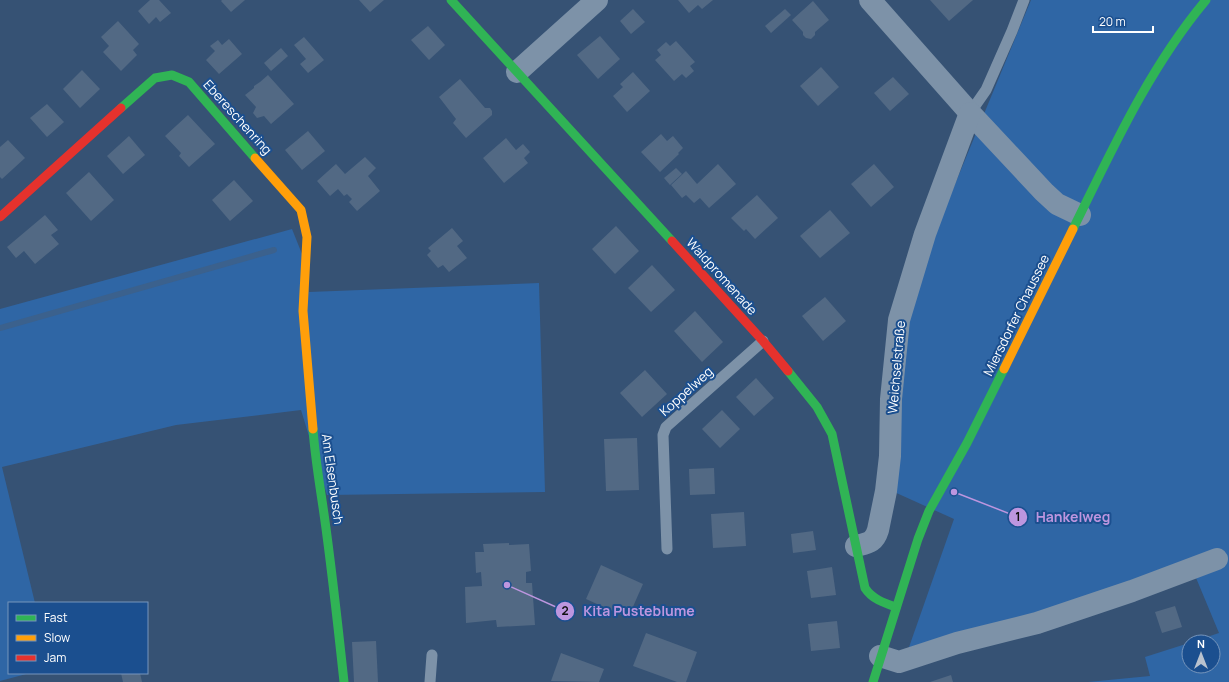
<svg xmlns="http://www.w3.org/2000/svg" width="1229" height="682" font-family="Manrope,sans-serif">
  <rect width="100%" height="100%" fill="#365274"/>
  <g fill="#2f66a5">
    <path d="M1031,0h198v682h-141l62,-6 -5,-19 44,-14v23h24v-24h-21l27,-9 -25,-60 -286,77 46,-131 -62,-28 15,-166 34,-107z"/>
    <path d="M292,229l14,35 3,28 230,-9 6,209 -218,3 -26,-85 -125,15 -174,42 33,136h-26v70h21l-30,8v-372z"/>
  </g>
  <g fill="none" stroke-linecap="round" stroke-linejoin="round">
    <path stroke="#3b618d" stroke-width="6" d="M0,328l274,-78"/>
  </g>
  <g fill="#526984">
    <path d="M150,0h9l12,13 -11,9 -4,-5 -7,7 -11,-13z"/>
    <path d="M222,0h23l-14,12 -10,-11z"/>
    <path d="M359,0h25l-14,12z"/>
    <path d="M678,0h35l-11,9 -4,-4 -9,8z"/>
    <path d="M930,0h43l-24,21z"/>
    <path d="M813,1l16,19 -14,12v3l-4,4 -5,-1 -3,-3v-3l-11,-12z"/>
    <path d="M633,9l12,13 -14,12 -11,-13z"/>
    <path d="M785,9l6,6 -20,18 -6,-7z"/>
    <path d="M118,21l21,23 -6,6 4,5 -16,16 -18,-19 6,-6 -8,-9z"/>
    <path d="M428,26l17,19 -16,15 -18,-20z"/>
    <path d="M600,36l20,23 -22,20 -21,-24z"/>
    <path d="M304,37l20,23 -16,13 -8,-9 6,-5 -12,-14z"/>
    <path d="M229,39l13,15 -23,20 -13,-14 9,-9 -5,-5 8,-6 4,5z"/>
    <path d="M676,41l19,21 -5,4 4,5 -8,7 -4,-4 -8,7 -19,-21 6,-5 -4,-5 9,-8 4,4z"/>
    <path d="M281,48l7,8 -17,15 -7,-8z"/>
    <path d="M821,67l18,20 -21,19 -18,-20z"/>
    <path d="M82,70l18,19 -20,19 -17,-19z"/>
    <path d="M633,72l17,19 -23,21 -14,-16 10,-9 -3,-3z"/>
    <path d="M268,75l26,29 -23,20 -7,-8 -7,2 -4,-5 3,-6 -11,-12 9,-7v-2l6,-4z"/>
    <path d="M893,77l16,17 -19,17 -16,-18z"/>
    <path d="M460,79l25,29h5l2,3v4l-26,23 -13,-15 3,-4 -17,-22z"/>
    <path d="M47,104l17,18 -17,15 -17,-19z"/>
    <path d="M188,115l27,29 -26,23 -10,-11 2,-3 -16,-17z"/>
    <path d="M308,131l17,20 -23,19 -17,-20z"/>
    <path d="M661,134l6,7 6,-5 10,12 -5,5 1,1 -19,18 -19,-20z"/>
    <path d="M129,136l16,19 -22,19 -16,-18z"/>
    <path d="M506,138l10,12 7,-6 7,8 -6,6 4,5 -24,20 -21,-25z"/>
    <path d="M8,140l17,18 -23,21 -2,-2v-30z"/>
    <path d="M365,157l11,11 -8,8 12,15 -23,20 -8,-9 3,-3 -5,-5 -3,2 -6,-7 -8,7 -13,-15 19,-17 9,10z"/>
    <path d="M718,164l18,20 -27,24 -9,-10 -6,5 -8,-8 -4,3 -11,-13 15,-14 11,13z"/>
    <path d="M874,164l20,23 -23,20 -20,-23z"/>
    <path d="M676,168l6,6 -12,11 -6,-7z"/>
    <path d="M89,172l25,28 -23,21 -25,-28z"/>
    <path d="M234,180l19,21 -23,20 -18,-21z"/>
    <path d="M757,195l21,23 -23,21 -9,-10 -2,2 -13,-13z"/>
    <path d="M830,210l20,23 -30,25 -20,-22z"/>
    <path d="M45,215l13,15 -7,5 8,9 -24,20 -11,-13 -8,7 -9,-11z"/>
    <path d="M616,226l23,25 -24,23 -23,-25z"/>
    <path d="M452,228l11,13 -6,5 10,12 -18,14 -6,-7 -5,3 -11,-13 4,-4 -3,-3z"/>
    <path d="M652,265l23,25 -24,22 -23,-24z"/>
    <path d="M825,297l21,24 -23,20 -21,-25z"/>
    <path d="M695,311l28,31 -21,20 -28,-31z"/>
    <path d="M645,370l22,24 -25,23 -22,-24z"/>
    <path d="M756,378l18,20 -20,18 -18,-19z"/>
    <path d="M722,410l18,19 -20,19 -18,-19z"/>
    <path d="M637,438l2,52 -33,1 -2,-52z"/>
    <path d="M714,468l1,26 -25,1 -1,-26z"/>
    <path d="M744,512l2,34 -33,2 -2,-34z"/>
    <path d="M813,531l3,19 -23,3 -2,-19z"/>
    <path d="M509,543v2l20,-1 2,27 -5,1v11h6l3,42 -38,2 -1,-7 -30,3 -1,-36 17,-1 -1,-14 -5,1 -1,-21h9l-1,-8z"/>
    <path d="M601,565l42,19 -15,34 -42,-19z"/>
    <path d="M832,567l4,28 -25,3 -4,-27z"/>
    <path d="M1175,606l7,21 -20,6 -7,-21z"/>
    <path d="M837,621l3,27 -29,3 -3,-27z"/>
    <path d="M646,633l51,19 -11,30h-9l-44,-16z"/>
    <path d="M376,641l2,41h-24l-2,-40z"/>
    <path d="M561,653l43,16 -5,13 -48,-1z"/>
    <path d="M121,673h19l2,9h-19z"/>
    <path d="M951,675l2,7h-23z"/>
  </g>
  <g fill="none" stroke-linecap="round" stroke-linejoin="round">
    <g stroke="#7d92a8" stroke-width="11">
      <path d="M970,113l16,-23 26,-59 12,-31"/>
      <path d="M667,549l-4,-114 3,-8 97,-86"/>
      <path d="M430,682l2,-27"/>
    </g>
    <g stroke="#7d92a8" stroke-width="22">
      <path d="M870,0l100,113 74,79 13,12 23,11"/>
      <path d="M517,72l80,-72"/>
      <path d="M856,546c12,-3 18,-3 22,-16l8,-39 4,-35 1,-57 8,-79 26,-86 45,-121"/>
      <path d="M880,656l19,6 58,-19 80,-20 95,-32 85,-32"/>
    </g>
    <g stroke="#30b455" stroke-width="9">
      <path d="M451,0l221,241"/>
      <path d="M121,108l34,-30 17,-3 17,7 66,76"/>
      <path d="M1073,229c39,-79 76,-161 133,-229"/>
      <path d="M788,371l29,36 15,27 33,154c7,11 19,15 31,19"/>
      <path d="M313,429c2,29 7,57 11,85 8,56 14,112 20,168"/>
      <path d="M873,682l45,-143 11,-28 38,-68 37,-74"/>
    </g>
    <g stroke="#ff9f0a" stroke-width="9">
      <path d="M255,158l46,52 6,27 -4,74 10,118"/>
      <path d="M1004,369l69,-140"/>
    </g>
    <g stroke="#e5322d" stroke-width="9">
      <path d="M0,217l121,-109"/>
      <path d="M672,241l91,100 25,30"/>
    </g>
  </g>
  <g text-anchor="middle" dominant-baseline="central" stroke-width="4" stroke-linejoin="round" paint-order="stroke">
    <g font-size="13" fill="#fff" stroke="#1b4f8f">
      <text transform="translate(238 117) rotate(48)">Ebereschenring</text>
      <text transform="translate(722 276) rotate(48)">Waldpromenade</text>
      <text transform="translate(1016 315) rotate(-64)">Miersdorfer Chaussee</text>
      <text transform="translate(896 367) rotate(-85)">Weichselstraße</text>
      <text transform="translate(686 391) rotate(-42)">Koppelweg</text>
      <text transform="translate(333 479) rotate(82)">Am Elsenbusch</text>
    </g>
  </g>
  <path fill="none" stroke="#bd96df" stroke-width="1.5" d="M954 492L1018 517M507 585L565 611"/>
  <g fill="#bd96df" stroke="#1b4f8f" stroke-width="1.5">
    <circle cx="954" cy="492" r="4"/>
    <circle cx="507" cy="585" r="4"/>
    <circle cx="1018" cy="517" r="10"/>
    <circle cx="565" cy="611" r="10"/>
  </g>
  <g font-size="12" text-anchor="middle" font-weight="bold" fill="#111">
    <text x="1018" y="521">1</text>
    <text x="565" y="615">2</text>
  </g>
  <g font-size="14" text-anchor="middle" font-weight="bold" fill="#bd96df" stroke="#1b4f8f" stroke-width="4" stroke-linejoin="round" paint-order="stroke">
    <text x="1073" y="522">Hankelweg</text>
    <text x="639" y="616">Kita Pusteblume</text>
  </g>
  <rect x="8" y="602" width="140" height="72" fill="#1b4f8f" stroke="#7695bc"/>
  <rect x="16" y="615" width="20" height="6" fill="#30b455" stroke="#7695bc"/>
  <text x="44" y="622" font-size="12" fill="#ffffff">Fast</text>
  <rect x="16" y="635" width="20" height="6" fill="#ff9f0a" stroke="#7695bc"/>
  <text x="44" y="642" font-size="12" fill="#ffffff">Slow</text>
  <rect x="16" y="655" width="20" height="6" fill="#e5322d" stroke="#7695bc"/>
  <text x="44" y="662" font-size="12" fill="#ffffff">Jam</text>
  <g transform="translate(1201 654)"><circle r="19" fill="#1b4f8f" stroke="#7695bc"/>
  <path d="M0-3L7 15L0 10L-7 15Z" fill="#b9c2ce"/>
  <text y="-6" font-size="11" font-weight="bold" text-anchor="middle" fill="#ffffff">N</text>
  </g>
  <path d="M1093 26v6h60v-6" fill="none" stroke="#ffffff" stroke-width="2"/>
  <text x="1099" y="26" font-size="12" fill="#ffffff" stroke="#1b4f8f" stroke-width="3" paint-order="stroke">20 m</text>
</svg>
